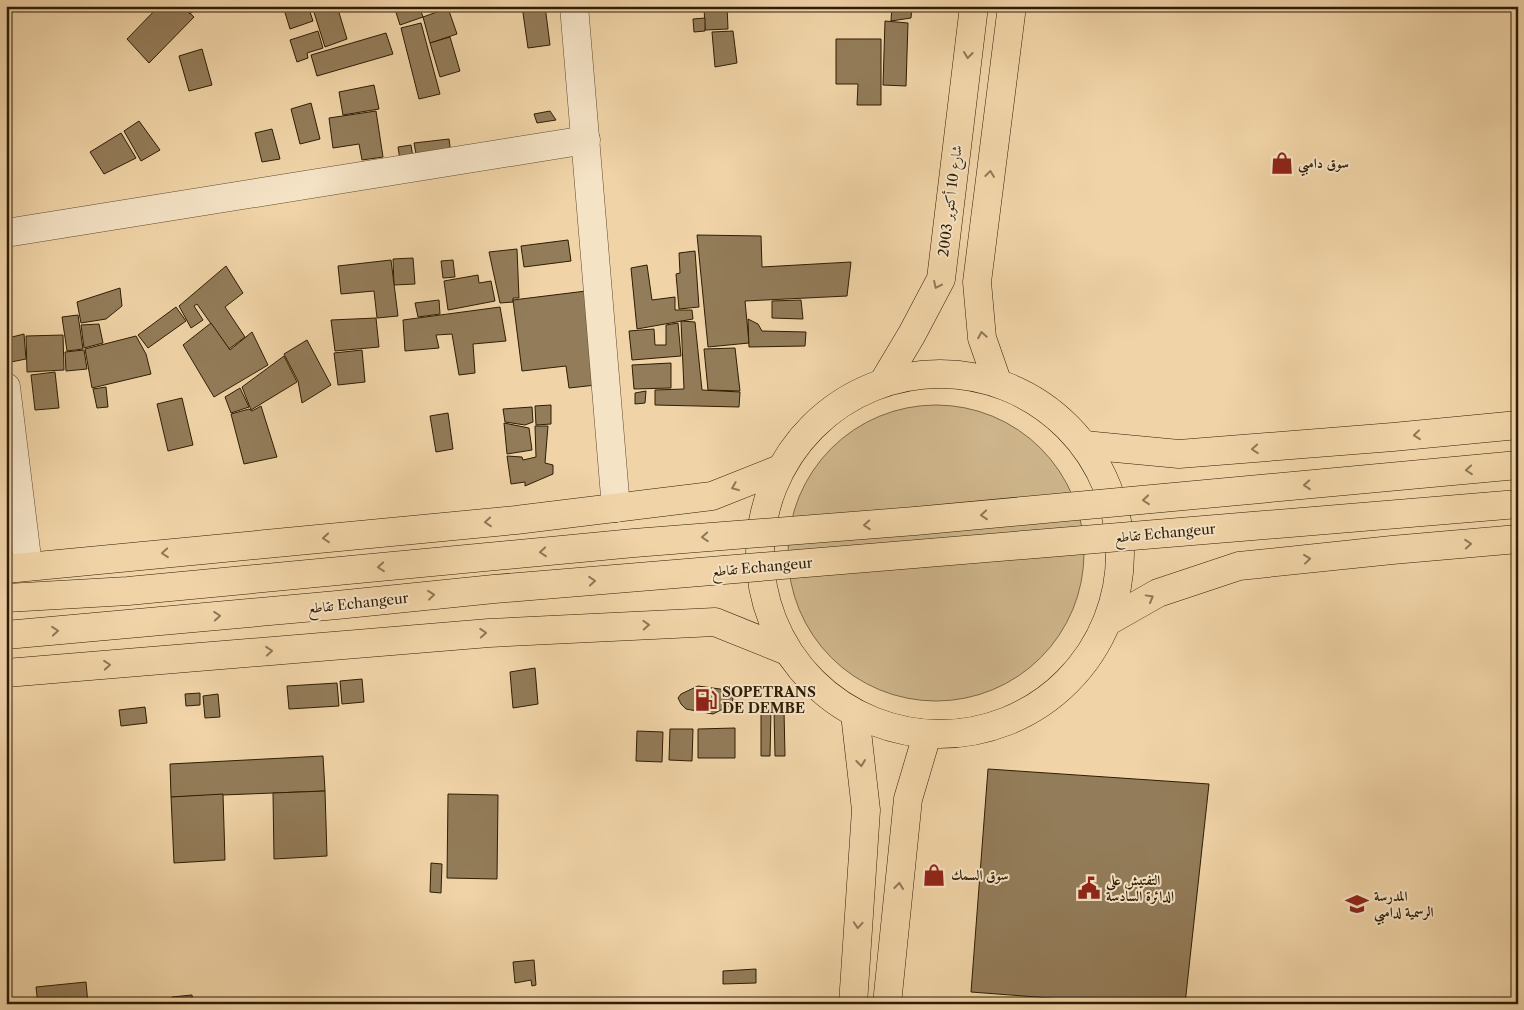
<svg xmlns="http://www.w3.org/2000/svg" width="1524" height="1010" font-family="'Libre Caslon Text',Amiri,serif">
  <rect width="100%" height="100%" fill="#f0d4a7"/>
  <filter id="stains"><feTurbulence type="fractalNoise" baseFrequency=".004" numOctaves="4"/><feColorMatrix values="0 0 0 0 .2 0 0 0 0 .09 0 0 0 0 .02 0 0 0 .5 -.17"/></filter>
  <radialGradient id="worn" r=".72"><stop offset=".6" stop-color="#630" stop-opacity="0"/><stop offset="1" stop-color="#630" stop-opacity=".3"/></radialGradient>
  <circle fill="#cfb58b" stroke="#7e6948" cx="936" cy="553" r="148"/>
  <g fill="#937c59" stroke="#2e1d04">
    <path d="M159,6h23l12,11 -45,46 -22,-24z"/>
    <path d="M184,6h15l-9,8z"/>
    <path d="M283,6h25l5,15 -23,8z"/>
    <path d="M312,6h25l10,33 -22,8z"/>
    <path d="M394,6h25l4,11 -23,8z"/>
    <path d="M522,6h23l5,39 -22,3z"/>
    <path d="M704,6h23l1,23 -23,1z"/>
    <path d="M892,6h20l-1,12 -20,3z"/>
    <path d="M448,8l9,26 -27,9 -7,-26z"/>
    <path d="M705,18v13l-11,1 -1,-13z"/>
    <path d="M885,21l23,2 -2,63 -23,-1z"/>
    <path d="M421,23l19,71 -21,5 -18,-71z"/>
    <path d="M318,31l5,17 -16,5 1,5 -11,4 -7,-22z"/>
    <path d="M733,31l4,32 -22,4 -3,-35z"/>
    <path d="M386,33l7,21 -76,22 -6,-21z"/>
    <path d="M450,37l10,34 -20,6 -10,-34z"/>
    <path d="M836,39h45v66h-24l1,-21h-22z"/>
    <path d="M202,49l10,36 -23,6 -10,-35z"/>
    <path d="M374,85l5,24 -36,6 -4,-23z"/>
    <path d="M311,103l9,36 -20,5 -9,-35z"/>
    <path d="M376,111l7,46 -21,3 -3,-16 -26,4 -4,-30z"/>
    <path d="M550,111l6,9 -19,3 -3,-9z"/>
    <path d="M139,121l21,29 -19,11 -17,-30z"/>
    <path d="M272,129l8,30 -18,3 -7,-29z"/>
    <path d="M121,133l15,25 -32,16 -14,-22z"/>
    <path d="M449,139l2,15 -34,5 -3,-16z"/>
    <path d="M411,145l2,13 -13,2 -2,-13z"/>
    <path d="M697,235l64,1 1,31 89,-5 -4,34 -102,5 4,42 -41,4z"/>
    <path d="M568,240l3,21 -47,6 -3,-21z"/>
    <path d="M517,249l2,49h-6v4l-13,1 -11,-51z"/>
    <path d="M695,251l4,56 -20,2 -3,-35 4,-1 -1,-20z"/>
    <path d="M413,258l2,26 -21,1 -1,-26z"/>
    <path d="M391,260l7,56 -21,2 -3,-27 -33,3 -3,-28z"/>
    <path d="M453,260l2,17 -12,1 -2,-17z"/>
    <path d="M647,265l5,35 23,-3v13h17l1,9 -56,10 -6,-61z"/>
    <path d="M226,266l17,27 -18,14 20,30 -16,12 -32,-45 -3,2 9,14 -12,8 -12,-22z"/>
    <path d="M478,275l1,8 12,-2 4,20 -47,9 -4,-29z"/>
    <path d="M120,288l2,18 -16,13 -25,4 -4,-21z"/>
    <path d="M586,291l10,94 -27,3 -3,-22 -44,5 -9,-71z"/>
    <path d="M439,300l1,14 -22,3 -3,-14z"/>
    <path d="M801,300l2,19 -31,-1v-17z"/>
    <path d="M176,307l10,14 -38,27 -10,-13z"/>
    <path d="M500,307l6,34 -33,3 2,29 -16,2 -7,-41 -16,1 3,13 -34,3 -2,-31z"/>
    <path d="M78,315l5,34 -16,2 -5,-34z"/>
    <path d="M376,318l3,29 -44,4 -4,-31z"/>
    <path d="M748,319l10,5 4,7 44,1 -1,14 -56,1z"/>
    <path d="M681,321l14,1 7,68 38,2 -1,15 -84,-2v-15l29,-1z"/>
    <path d="M211,323l19,27 22,-18 16,33 -54,32 -31,-52z"/>
    <path d="M678,323l3,33 -49,4 -3,-29 25,-2 1,16h11v-20z"/>
    <path d="M99,324l4,19 -19,5 -3,-23z"/>
    <path d="M24,334l2,25 -15,3 -3,-24z"/>
    <path d="M63,335l1,35 -37,2 -1,-36z"/>
    <path d="M136,336l10,18 5,20 -59,14 -7,-39z"/>
    <path d="M307,340l24,45 -29,18 -4,-22 -14,-27z"/>
    <path d="M735,348l5,43 -32,-1 -4,-41z"/>
    <path d="M84,350l3,19 -21,2 -1,-19z"/>
    <path d="M362,350l3,32 -27,3 -4,-32z"/>
    <path d="M284,356l13,26 -46,28 -9,-23z"/>
    <path d="M671,363v25l-37,1 -2,-24z"/>
    <path d="M55,372l4,36 -24,2 -4,-35z"/>
    <path d="M106,387l2,20 -11,1 -4,-19z"/>
    <path d="M240,388l9,19 -18,6 -6,-16z"/>
    <path d="M646,391l-1,12 -10,1v-11z"/>
    <path d="M182,398l11,47 -25,6 -11,-47z"/>
    <path d="M551,405v19l-15,1 -1,-19z"/>
    <path d="M261,406l16,51 -33,7 -13,-50 18,-5 3,2z"/>
    <path d="M532,407l1,15 -8,3 -20,-3 -2,-13z"/>
    <path d="M448,413l5,36 -17,3 -6,-36z"/>
    <path d="M504,423l25,5 3,22 -25,4z"/>
    <path d="M535,426h13l-3,37 8,2v9l-28,12v-4l-14,2 -4,-28 15,1 1,3 13,-3z"/>
    <path d="M535,668l3,36 -25,4 -3,-36z"/>
    <path d="M362,679l2,23 -22,2 -2,-23z"/>
    <path d="M337,683l2,23 -50,3 -2,-23z"/>
    <path d="M698,686l22,3 10,3 3,7 -2,6 -18,9 -27,-5 -5,-5 -3,-6 3,-4z"/>
    <path d="M200,693v12l-14,1 -1,-12z"/>
    <path d="M218,694l2,23 -15,1 -2,-22z"/>
    <path d="M145,707l2,16 -26,3 -2,-16z"/>
    <path d="M761,708h10l-1,48h-9z"/>
    <path d="M774,710h10l1,46h-10z"/>
    <path d="M735,728v30h-37v-29z"/>
    <path d="M670,729h23l-1,32 -23,-1z"/>
    <path d="M637,731l26,1 -1,30 -26,-1z"/>
    <path d="M323,756l2,35 -154,6 -1,-33z"/>
    <path d="M988,769l221,15 -24,220h-57l-157,-12z"/>
    <path d="M325,791l2,65 -53,3 -1,-66z"/>
    <path d="M223,794l2,66 -51,3 -3,-66z"/>
    <path d="M448,794l50,1 -1,84 -50,-1z"/>
    <path d="M431,863l11,1 -1,29 -11,-1z"/>
    <path d="M534,960l2,25 -4,1 -1,-6 -16,3 -2,-21z"/>
    <path d="M756,969v14l-33,1v-13z"/>
    <path d="M86,982l2,22h-50l-2,-17z"/>
    <path d="M192,995l1,9h-21v-7z"/>
  </g>
  <g fill="none" stroke-linecap="round" stroke-linejoin="round">
    <defs>
      <g id="minor">
        <path d="M574,6l42,502"/>
        <path d="M6,233l580,-93"/>
        <path d="M6,387l22,179"/>
      </g>
      <g id="major">
        <path d="M1084,445l95,9 214,-17 125,-12"/>
        <path d="M1107,622l51,-29 81,-27 153,-16 126,-11"/>
        <path d="M853,1004l13,-194 -11,-96"/>
        <path d="M887,1004l21,-205 19,-64"/>
      </g>
      <g id="highway">
        <circle cx="940" cy="554" r="180"/>
        <path d="M884,381l28,-47 29,-55 33,-273"/>
        <path d="M997,381l-15,-43 -5,-56 35,-276"/>
        <path d="M6,569l510,-49 196,-24 68,-27"/>
        <path d="M6,673l483,-40 226,-11 72,29"/>
      </g>
    </defs>
    <use href="#minor" stroke="#5e4b2d" stroke-width="29"/>
    <use href="#major" stroke="#2e1d04" stroke-width="29"/>
    <use href="#highway" stroke="#2e1d04" stroke-width="29"/>
    <use href="#minor" stroke="#f5e3c6" stroke-width="28"/>
    <use href="#major" stroke="#f0d4a7" stroke-width="28"/>
    <use href="#highway" stroke="#f0d4a7" stroke-width="28"/>
    <defs>
      <g id="major-bridge">
        <path d="M6,598l122,-7 506,-48 281,-22 603,-56"/>
        <path d="M6,635l331,-30 157,-16 1024,-85"/>
      </g>
    </defs>
    <use href="#major-bridge" stroke="#2e1d04" stroke-width="29" stroke-linecap="butt"/>
    <use href="#major-bridge" stroke="#f0d4a7" stroke-width="28"/>
  </g>
  <defs><path id="oneway-chevron" d="M-2-3.5L2.5 0L-2 3.5" fill="none" stroke-width="1.6" stroke-linecap="round" stroke-linejoin="round" transform="scale(1.25)"/></defs>
  <g stroke="#8f7856">
    <use href="#oneway-chevron" transform="translate(968 55) rotate(97)"/>
    <use href="#oneway-chevron" transform="translate(990 174) rotate(-83)"/>
    <use href="#oneway-chevron" transform="translate(937 285) rotate(115)"/>
    <use href="#oneway-chevron" transform="translate(982 335) rotate(-100)"/>
    <use href="#oneway-chevron" transform="translate(1417 435) rotate(174)"/>
    <use href="#oneway-chevron" transform="translate(1255 449) rotate(176)"/>
    <use href="#oneway-chevron" transform="translate(1469 470) rotate(175)"/>
    <use href="#oneway-chevron" transform="translate(1307 485) rotate(175)"/>
    <use href="#oneway-chevron" transform="translate(735 487) rotate(158)"/>
    <use href="#oneway-chevron" transform="translate(1146 500) rotate(175)"/>
    <use href="#oneway-chevron" transform="translate(984 515) rotate(175)"/>
    <use href="#oneway-chevron" transform="translate(488 522) rotate(175)"/>
    <use href="#oneway-chevron" transform="translate(867 525) rotate(176)"/>
    <use href="#oneway-chevron" transform="translate(705 537) rotate(176)"/>
    <use href="#oneway-chevron" transform="translate(326 538) rotate(175)"/>
    <use href="#oneway-chevron" transform="translate(1468 544) rotate(-4)"/>
    <use href="#oneway-chevron" transform="translate(543 552) rotate(175)"/>
    <use href="#oneway-chevron" transform="translate(165 553) rotate(175)"/>
    <use href="#oneway-chevron" transform="translate(1307 559) rotate(-6)"/>
    <use href="#oneway-chevron" transform="translate(381 567) rotate(175)"/>
    <use href="#oneway-chevron" transform="translate(592 581) rotate(-5)"/>
    <use href="#oneway-chevron" transform="translate(431 595) rotate(-6)"/>
    <use href="#oneway-chevron" transform="translate(1150 598) rotate(-29)"/>
    <use href="#oneway-chevron" transform="translate(217 616) rotate(-5)"/>
    <use href="#oneway-chevron" transform="translate(646 625) rotate(-3)"/>
    <use href="#oneway-chevron" transform="translate(55 631) rotate(-5)"/>
    <use href="#oneway-chevron" transform="translate(483 633) rotate(-4)"/>
    <use href="#oneway-chevron" transform="translate(269 651) rotate(-5)"/>
    <use href="#oneway-chevron" transform="translate(107 665) rotate(-5)"/>
    <use href="#oneway-chevron" transform="translate(861 763) rotate(83)"/>
    <use href="#oneway-chevron" transform="translate(899 886) rotate(-84)"/>
    <use href="#oneway-chevron" transform="translate(858 925) rotate(94)"/>
  </g>
  <defs>
    <symbol id="shop-bare" viewBox="-9 -9 18 18"><path d="M-5-2.5h2.3a2.7 3.5 0 0 1 5.4 0H5L5.5 6h-11ZM-1.5-2.5h3a1.5 2.3 0 0 0-3 0Z" fill="#8f2418" stroke="#f5e3c6" stroke-width="2.5" paint-order="stroke"/></symbol>
    <symbol id="fuel-bare" viewBox="-9 -9 18 18"><path d="M-5.5-6h7V0h2V4h1.3V-2.5L3-4.5l.8-.8L6-3V5H2.5V1h-1V6h-7ZM-4.2-4.7v3.2H.2V-4.7Z" fill="#8f2418" stroke="#f5e3c6" stroke-width="2.5" paint-order="stroke"/></symbol>
    <symbol id="civic-bare" viewBox="-9 -9 18 18"><path d="M-.6-6.5H3V-4.5H.6V-3L4-1V1h2V6H-6V1h2V-1L-.6-3ZM-1.2 2.5V6h2.4V2.5Z" fill="#8f2418" stroke="#f5e3c6" stroke-width="2.5" paint-order="stroke"/></symbol>
    <symbol id="school-bare" viewBox="-9 -9 18 18"><path d="M0-5L7-2L0 1L-7-2ZM-4 1L0 2.5L4 1V4Q0 6-4 4Z" fill="#8f2418" stroke="#f5e3c6" stroke-width="2.5" paint-order="stroke"/></symbol>
  </defs>
  <g fill-rule="evenodd">
    <use href="#shop-bare" x="1266" y="147" width="32" height="32"/>
    <use href="#fuel-bare" x="690" y="684" width="32" height="32"/>
    <use href="#shop-bare" x="918" y="859" width="32" height="32"/>
    <use href="#civic-bare" x="1073" y="872" width="32" height="32"/>
    <use href="#school-bare" x="1341" y="888" width="32" height="32"/>
  </g>
  <g text-anchor="middle" dominant-baseline="central" stroke-width="4" stroke-linejoin="round" paint-order="stroke">
    <g font-size="14" font-weight="bold" fill="#2e1d04" stroke="#f5e3c6" text-anchor="start">
      <text x="1298" y="163">سوق دامبي</text>
      <text x="722" y="692">SOPETRANS<tspan x="722" dy="16">DE DEMBE</tspan></text>
      <text x="951" y="875">سوق السمك</text>
      <text x="1106" y="880">التفتيش على<tspan x="1106" dy="16">الدائرة السادسة</tspan></text>
      <text x="1374" y="896">المدرسة<tspan x="1374" dy="16">الرسمية لدامبي</tspan></text>
    </g>
    <g font-size="14" fill="#2e1d04" stroke="#f5e3c6">
      <text transform="translate(950 201) rotate(-83)">شارع 10 أكتوبر 2003</text>
      <text transform="translate(1165 533) rotate(-5)">تقاطع Echangeur</text>
      <text transform="translate(762 567) rotate(-5)">تقاطع Echangeur</text>
      <text transform="translate(358 603) rotate(-6)">تقاطع Echangeur</text>
    </g>
  </g>
  <rect width="1524" height="1010" fill="none" stroke="#f0d4a7" stroke-width="25"/>
  <rect x="8" y="8" width="1509" height="995" fill="none" stroke="#2e1d04" stroke-width="2.5"/>
  <rect x="12" y="12" width="1499" height="985" fill="none" stroke="#2e1d04"/>
  <rect width="100%" height="100%" filter="url(#stains)"/>
  <rect width="100%" height="100%" fill="url(#worn)"/>
</svg>
